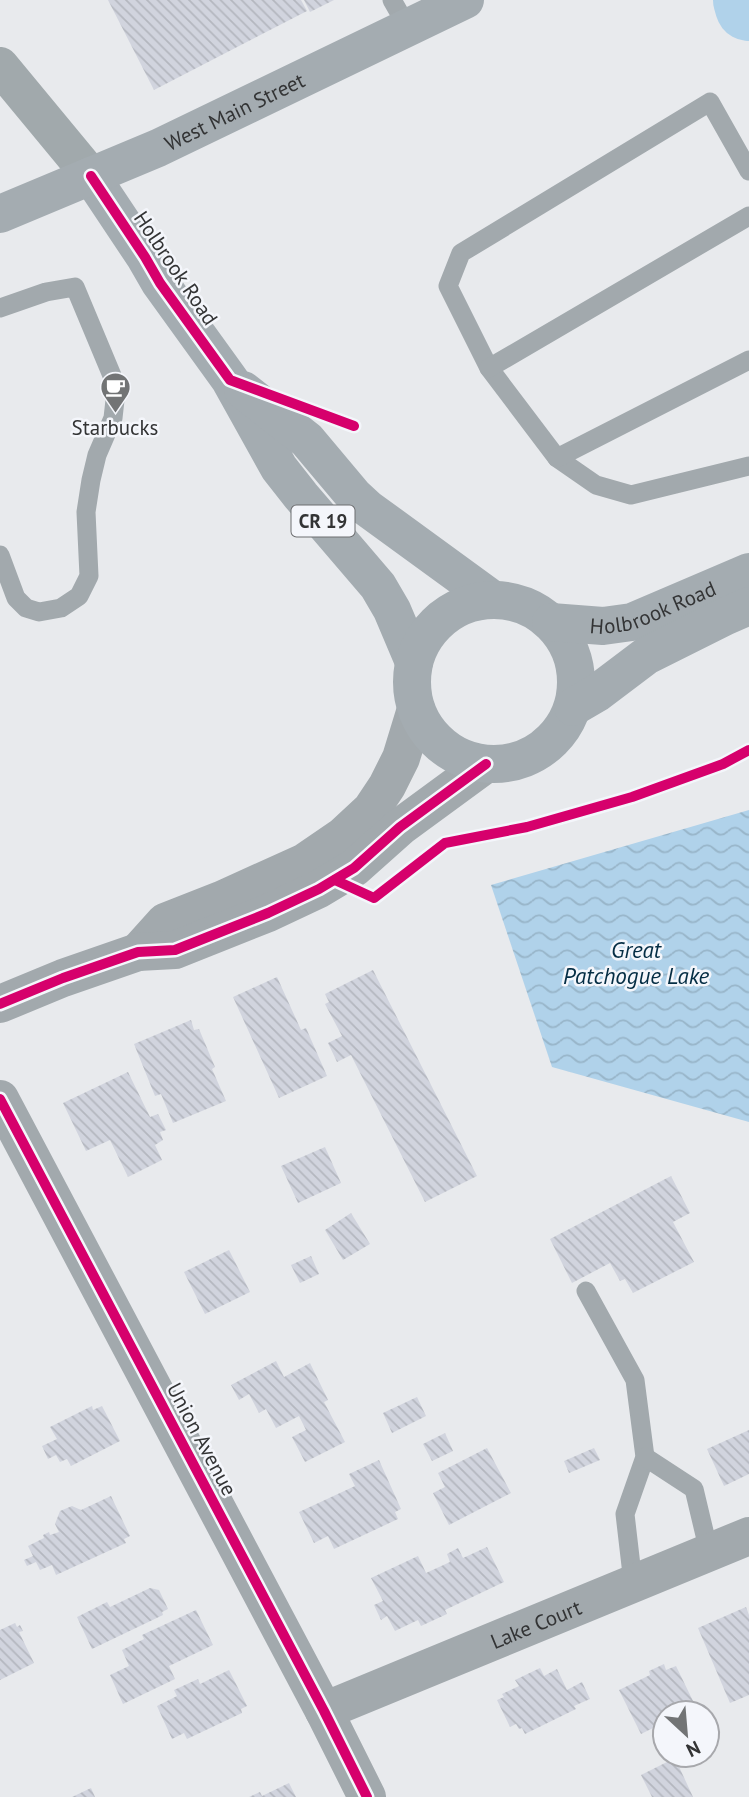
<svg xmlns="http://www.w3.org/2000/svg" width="749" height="1797" font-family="'PT Sans',sans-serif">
  <defs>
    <pattern id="water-waves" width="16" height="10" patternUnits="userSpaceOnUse" patternTransform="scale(1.75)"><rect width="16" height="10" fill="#b0d2ea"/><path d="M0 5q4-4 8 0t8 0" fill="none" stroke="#98b5c9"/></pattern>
    <pattern id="building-back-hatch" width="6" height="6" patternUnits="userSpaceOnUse" patternTransform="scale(1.75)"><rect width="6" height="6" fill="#d1d4de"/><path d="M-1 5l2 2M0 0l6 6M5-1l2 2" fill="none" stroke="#b4b7bf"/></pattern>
  </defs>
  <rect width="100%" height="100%" fill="#e8eaed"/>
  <path fill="url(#water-waves)" d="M749,810v312l-197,-55 -61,-182z"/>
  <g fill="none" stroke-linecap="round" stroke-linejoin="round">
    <path stroke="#b0d2ea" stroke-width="68" d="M747,0l2,7"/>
  </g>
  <g fill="url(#building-back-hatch)">
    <path d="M108,0h193l6,11 -153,79z"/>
    <path d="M304,0h30l-24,12z"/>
    <path d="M373,970l104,206 -52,26 -74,-147 -14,7 -9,-19 14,-7 -17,-32 4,-2 -4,-8z"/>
    <path d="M277,977l24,53 5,-2 21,48 -48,22 -46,-101z"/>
    <path d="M191,1020l3,10 5,-1 16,38 -3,2 14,32 -53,22 -12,-29 -6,2 -21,-52z"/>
    <path d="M128,1072l22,45 8,-3 8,16 -6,2 3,8 -8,5 7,15 -34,17 -18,-37 -24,11 -23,-48z"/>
    <path d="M325,1147l16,36 -43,20 -17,-37z"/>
    <path d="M671,1176l19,37 -17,9 21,40 -61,31 -8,-14 -5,2 -10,-18 -38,20 -22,-44z"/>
    <path d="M351,1213l19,31 -27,16 -18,-30z"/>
    <path d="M229,1250l21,42 -45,22 -21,-42z"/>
    <path d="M311,1256l8,18 -19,9 -9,-18z"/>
    <path d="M276,1361l8,16 26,-14 18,37 -4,2 21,40 -40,20 -13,-25 14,-7 -7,-14 -23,12 -10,-19 -7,4 -10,-19 -10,6 -8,-15z"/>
    <path d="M417,1397l9,19 -34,17 -9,-20z"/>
    <path d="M92,1406l1,4 9,-4 18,35 -49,25 -4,-7 -7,3 -4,-7 -8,4 -6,-13 15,-7 -7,-12z"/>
    <path d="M749,1430v44l-25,12 -17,-37z"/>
    <path d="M445,1433l8,18 -21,10 -9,-17z"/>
    <path d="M487,1448l24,45 -62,32 -16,-32 12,-6 -7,-14z"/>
    <path d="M594,1448l6,12 -31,13 -5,-12z"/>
    <path d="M379,1460l22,49 -6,3 3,7 -64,30 -6,-13 -14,7 -15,-31 56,-26 -6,-12z"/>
    <path d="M111,1496l19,40 -6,3 2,4 -70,32 -4,-10 -12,5 -4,-8 -9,4 -3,-6 9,-4 -5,-10 16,-8 -1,-3 6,-3 1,3 9,-3 -4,-8 5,-13 12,-5 9,4z"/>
    <path d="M487,1547l17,35 -59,28 2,4 -26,12 -3,-6 -23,11 -8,-15 -6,4 -7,-15 9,-4 -12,-23 47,-22 8,17 24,-11 -3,-8 11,-6 5,10z"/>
    <path d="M150,1588l9,2 9,19 -6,3 1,3 -71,34 -15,-32 30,-15 3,5z"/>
    <path d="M746,1607l3,8v80l-19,8 -32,-75z"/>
    <path d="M196,1610l17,35 -44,21 6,13 -52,25 -13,-29 19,-9 -7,-16 22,-11 -2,-4z"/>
    <path d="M15,1623l2,4 3,-2 3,6 -4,1 15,31 -34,17v-50z"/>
    <path d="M664,1664l2,6 10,-4 18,37 -4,2 4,8h-29v9l-24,12 -22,-44 31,-15 -1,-4z"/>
    <path d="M540,1668l4,8 13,-7 10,21 15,-8 8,17 -16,7 2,3 -51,25 -3,-6 -3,1 -3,-5 -6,3 -13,-27 7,-3 -2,-3 17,-8 -4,-6z"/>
    <path d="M229,1670l18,36 -6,3 1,4 -55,26 -3,-6 -12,6 -15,-33 20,-10 -3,-6 24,-11 2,5z"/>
    <path d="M675,1758l18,39h-41l-11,-22z"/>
    <path d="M289,1783l7,14h-47l11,-5 2,4z"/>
    <path d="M91,1788l4,9h-23z"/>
  </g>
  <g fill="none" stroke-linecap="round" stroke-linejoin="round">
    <g stroke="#a2a9ad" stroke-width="19">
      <path d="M392,0l16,28"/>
      <path d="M749,171l-39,-69 -249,151 -13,33 41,82 68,90 39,27 35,10 118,-29"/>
      <path d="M0,308l46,-16 29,-5 38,91 2,22 -2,18 -16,37 -6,25 -5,32 3,64 -10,20 -18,12 -22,4 -13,-4 -10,-10 -16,-43"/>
      <path d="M489,368l260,-152"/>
      <path d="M557,458l192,-98"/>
      <path d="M586,1291l49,89 10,77 -20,57 8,69"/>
      <path d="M645,1457l49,32 15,63"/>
    </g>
    <g stroke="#a2a9ad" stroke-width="38">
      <path d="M138,952l27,-30 56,-22 84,-38 38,-26 28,-26 16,-24 14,-28 15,-49"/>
      <path d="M0,1004l63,-26 75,-26 37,-2 93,-37 51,-24 35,-21 46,-41 86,-63"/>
      <path d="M0,1099l324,612 43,86"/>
      <path id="s1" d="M324,1711l425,-175"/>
    </g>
    <path stroke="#a1a9ac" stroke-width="38" d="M0,66l91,110"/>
    <g stroke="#a4acb1" stroke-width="38">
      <path d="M91,176l54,81 15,26 70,97 49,88 22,28 77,90 14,24 22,52"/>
      <path id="s2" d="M0,214l158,-66 307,-148"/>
      <path d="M243,390l64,50 47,56 13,12 125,91"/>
      <circle cx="494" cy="682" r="82"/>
      <path id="s3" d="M551,622l52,4 29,-4 117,-50"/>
      <path d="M573,707l24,-14 49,-37 80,-40 23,-10"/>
    </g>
    <defs>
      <g id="cycleway">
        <path d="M91,176l54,81 15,26 70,97 124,46"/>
        <path d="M335,880l39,18 71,-55 82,-16 105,-30 91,-33 26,-14"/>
        <path d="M0,1004l63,-26 75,-26 37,-2 93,-37 51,-24 35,-21 46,-41 86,-63"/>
        <path d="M0,1099l324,612 43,86"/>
      </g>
    </defs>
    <use href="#cycleway" stroke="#f4f6fb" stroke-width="15"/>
    <use href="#cycleway" stroke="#d6006c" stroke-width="10"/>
  </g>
  <defs>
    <symbol id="cafe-pin" viewBox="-11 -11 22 30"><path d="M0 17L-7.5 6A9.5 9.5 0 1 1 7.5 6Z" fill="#727475" stroke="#f4f6fb"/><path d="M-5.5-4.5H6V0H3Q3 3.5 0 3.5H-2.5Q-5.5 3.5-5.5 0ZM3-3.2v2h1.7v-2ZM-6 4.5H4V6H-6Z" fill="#fff"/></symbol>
  </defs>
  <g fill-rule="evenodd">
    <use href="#cafe-pin" x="98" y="370" width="35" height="47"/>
  </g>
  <g text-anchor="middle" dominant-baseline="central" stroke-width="5" stroke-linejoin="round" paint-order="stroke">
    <rect fill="#f4f6fb" stroke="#6d6e70" stroke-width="2" x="291.5" y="505.5" width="63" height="31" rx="5"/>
    <g font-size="19" font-weight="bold" fill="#333435">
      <text x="323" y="521">CR 19</text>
    </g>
    <g font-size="21" fill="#333435" stroke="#f4f6fb">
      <text stroke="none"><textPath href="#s2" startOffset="256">West Main Street</textPath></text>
      <text transform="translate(176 268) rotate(56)">Holbrook Road</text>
      <text stroke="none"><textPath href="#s3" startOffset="105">Holbrook Road</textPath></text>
      <text transform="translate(202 1439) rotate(62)">Union Avenue</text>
      <text stroke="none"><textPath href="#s1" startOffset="229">Lake Court</textPath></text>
    </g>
    <g font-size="21" fill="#333435" stroke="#f4f6fb">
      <text x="115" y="427">Starbucks</text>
    </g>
    <g font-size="23" font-style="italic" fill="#042d44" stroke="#f4f6fb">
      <text x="636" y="949">Great<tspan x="636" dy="26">Patchogue Lake</tspan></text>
    </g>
  </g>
  <g transform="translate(686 1734) rotate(154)"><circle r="33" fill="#f4f6fb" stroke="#a7a8ac" stroke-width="2"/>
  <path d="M0-5L12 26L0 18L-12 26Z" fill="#727475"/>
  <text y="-10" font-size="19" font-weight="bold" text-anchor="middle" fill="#333435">N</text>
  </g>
</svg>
